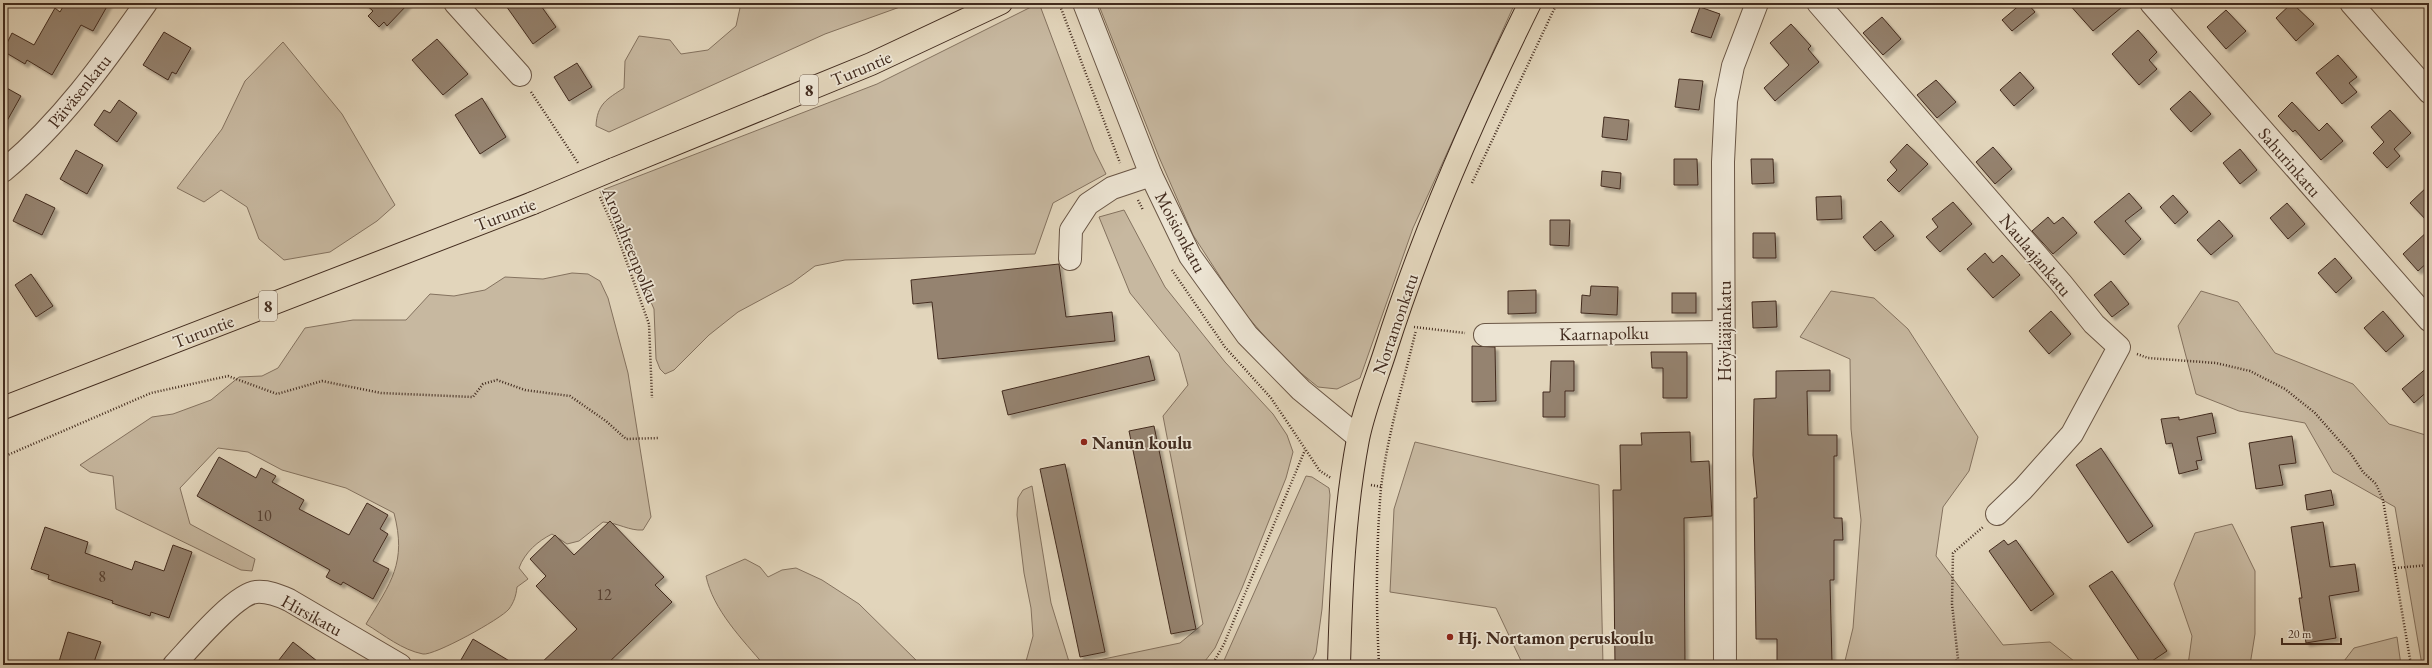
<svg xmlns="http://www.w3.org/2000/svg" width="2432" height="668" font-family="'EB Garamond',serif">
  <defs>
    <filter id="shadow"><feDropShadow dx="3.5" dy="3.5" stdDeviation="1" flood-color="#0004"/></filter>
  </defs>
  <rect width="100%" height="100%" fill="#e2d5bb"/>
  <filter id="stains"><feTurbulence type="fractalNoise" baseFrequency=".005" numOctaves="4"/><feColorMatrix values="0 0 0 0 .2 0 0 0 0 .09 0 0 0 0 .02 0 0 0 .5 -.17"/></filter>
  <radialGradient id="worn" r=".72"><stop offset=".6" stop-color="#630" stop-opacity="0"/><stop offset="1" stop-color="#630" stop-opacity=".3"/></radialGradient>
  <g fill="#c7b8a0" stroke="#84725f">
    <path d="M732,3h179l-86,31 -216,98 -13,-6c1,-22 11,-27 28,-38l1,-27 14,-25 31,4 11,14 27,-4 28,-24 4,-18z"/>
    <path d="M1039,3l55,147 12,24 -53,29 -18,51 -190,6 -30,6 -23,17 -54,29 -29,23 -35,35 -9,4 -5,-5 -4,-10 -2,-50 -36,-82 -18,-36 277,-107z"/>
    <path d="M1098,3h417l-102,225 -53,150 -23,11 -19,-2 -33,-27 -44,-51 -48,-74 -34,-78z"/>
    <path d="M283,42l59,72 53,91 -18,16 -47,31 -46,8 -25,-21 -12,-32 -26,-17 -17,12 -27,-14 45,-59 23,-48z"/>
    <path d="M1124,210l41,77 60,75 48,52 14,21 6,17 -7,26 -44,110 -27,60 -13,17h-127l105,-22 23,-19 -40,-208 25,-31 -9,-32 -49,-60 -31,-76z"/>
    <path d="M572,273l16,1 12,7 8,17 20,75 23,144 -8,13c-14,1 -24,-7 -40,-8l-24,19 -12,3 -15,-10c-14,7 -27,18 -33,34l9,11 -11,8c-1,9 -3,15 -8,22 -8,10 -75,47 -86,45 -21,-4 -39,-19 -57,-30 25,-42 41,-61 28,-111l-48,-25 -64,-18 -34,-18 -30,-4 -38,40 10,36 65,35 -3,12 -11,-1 -125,-61 -3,-33 -23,-4 -10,-7 72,-48 21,-3 38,-14 28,-23 23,-1 16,-8 27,-40 48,-8h53l24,-26 24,2 31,-6 20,-13 38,2z"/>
    <path d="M1831,291l43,7 34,31 70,108 -9,34 -26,36 -7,49 67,89 47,-3 29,23h-235l9,-37 8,-108 -10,-91 -1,-70 -50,-22z"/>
    <path d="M2201,291l37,11 37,51 78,31 36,40 40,12v229h-7l-27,-158 -62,-35 -28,-49 -66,-12 -43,-17 -18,-68z"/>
    <path d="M1415,442l184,43 4,180h-80l-27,-57 -106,-16 4,-83z"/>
    <path d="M1306,476l6,1 17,11 1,7 -8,114 -6,44 -6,12h-88z"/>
    <path d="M1032,486l19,117 19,62h-45l8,-29 -2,-28 -7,-35 -7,-58 1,-17 5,-8z"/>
    <path d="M2232,524l23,47v63l-5,31h-62l4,-29 -18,-52 21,-51z"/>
    <path d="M745,559l15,8 8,10 14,-7 14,-2 26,12 37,24 62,61h-157c-21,-25 -51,-55 -58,-89z"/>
    <path d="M2397,637l4,28h-60l13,-17z"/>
  </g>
  <g fill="#958370" stroke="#422b1e" filter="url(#shadow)">
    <path d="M65,3h44l-16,28 -12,-6 -29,50 -25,-15 -2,4 -22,-13 9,-18 22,12 21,-37 5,4z"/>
    <path d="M364,3h45l-22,23 -3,-4 -5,5 -11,-11 5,-5z"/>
    <path d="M504,3h35l17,24 -23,17z"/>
    <path d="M2022,3h5l8,9 -23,19 -10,-11z"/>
    <path d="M2068,3h59l-34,28z"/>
    <path d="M2292,3l22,21 -18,17 -20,-23z"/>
    <path d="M1700,7l20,7 -9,24 -20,-6z"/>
    <path d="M2226,10l20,21 -20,18 -19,-22z"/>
    <path d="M1882,17l19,22 -18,16 -20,-22z"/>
    <path d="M1791,24l20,22 -3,3 11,13 -44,39 -11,-13 25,-23 -19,-22z"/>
    <path d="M2138,30l19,22 -8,8 8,9 -18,16 -27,-31z"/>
    <path d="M164,32l27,16 -15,26 -4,-2 -4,8 -25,-15z"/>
    <path d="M437,39l31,35 -25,21 -31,-35z"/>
    <path d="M2338,55l19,22 -8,6 8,9 -15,12 -26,-31z"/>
    <path d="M577,63l15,24 -23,14 -15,-24z"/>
    <path d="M2020,72l14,16 -20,18 -14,-16z"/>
    <path d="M1679,79l24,2 -4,29 -24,-3z"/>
    <path d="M1936,80l20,22 -19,16 -20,-23z"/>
    <path d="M3,86l18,10 -18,32z"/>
    <path d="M2190,91l21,23 -20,18 -21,-23z"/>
    <path d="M482,98l24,39 -26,17 -25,-39z"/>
    <path d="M119,100l18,13 -20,29 -23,-17 10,-15 6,3z"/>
    <path d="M2292,102l27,29 8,-8 16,18 -22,19 -26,-30 -2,2 -15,-16z"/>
    <path d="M2390,110l21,23 -17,16 6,7 -13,12 -14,-15 11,-11 -13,-15z"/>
    <path d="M1604,117l25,3 -2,20 -25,-3z"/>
    <path d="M1907,144l21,20 -29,28 -12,-12 10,-10 -7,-8z"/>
    <path d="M1993,147l19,22 -17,15 -19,-22z"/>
    <path d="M2240,149l17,21 -17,14 -17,-21z"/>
    <path d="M76,150l27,15 -16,29 -27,-15z"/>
    <path d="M1674,159h23l1,26h-24z"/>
    <path d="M1751,159h22l1,24 -22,1z"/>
    <path d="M1602,171l19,2 -1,16 -19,-3z"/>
    <path d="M2429,185v38l-19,-20z"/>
    <path d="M2129,193l13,15 -17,13 16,18 -17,16 -30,-33z"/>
    <path d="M26,194l29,14 -13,27 -29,-14z"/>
    <path d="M2173,195l15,17 -13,12 -15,-17z"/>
    <path d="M1841,196l1,23 -25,1 -1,-23z"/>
    <path d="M1953,202l19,22 -32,28 -14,-15 12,-10 -6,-8z"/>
    <path d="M2287,203l18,21 -17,15 -18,-21z"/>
    <path d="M2048,217l6,7 9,-7 14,16 -24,21 -21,-23z"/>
    <path d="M1550,220h20l-1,26 -19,-1z"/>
    <path d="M2219,220l14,16 -22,19 -14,-15z"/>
    <path d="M1881,221l13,15 -19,15 -12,-14z"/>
    <path d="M2429,230v31l-11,10 -15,-17z"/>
    <path d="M1753,233h22l1,25h-23z"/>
    <path d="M1985,253l8,10 9,-8 18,20 -27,23 -26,-29z"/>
    <path d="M2335,258l17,20 -16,15 -18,-20z"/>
    <path d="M1059,264l7,53 46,-5 3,29 -177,18 -6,-57 -19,2 -2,-24z"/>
    <path d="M31,274l22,32 -17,11 -21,-32z"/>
    <path d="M2111,281l18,23 -17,13 -18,-22z"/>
    <path d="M1591,286l27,1 -1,28 -36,-2 1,-18 8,1z"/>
    <path d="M1536,290v23l-28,1v-23z"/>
    <rect x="1672" y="293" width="24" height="20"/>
    <path d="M1776,301l1,26 -24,1 -1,-26z"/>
    <path d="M2051,311l20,23 -22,20 -20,-23z"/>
    <path d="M2383,311l21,25 -18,16 -22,-24z"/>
    <path d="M1472,346l23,1 1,54 -24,1z"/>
    <path d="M1651,352h36v46h-24v-30h-11z"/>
    <path d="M1149,356l6,24 -147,35 -6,-24z"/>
    <path d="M1551,361h23v30h-9v26h-22v-25h7z"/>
    <path d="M2429,366v24l-15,13 -12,-14z"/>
    <path d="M1830,370v21h-23l1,44h29v21h-3v62h8l1,22h-9v40h-4l2,83 -55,2v-26h-21l-2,-141h3l-4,-43 1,-56 22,-1v-27z"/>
    <path d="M2212,413l4,20 -19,4 5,23 -6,1 2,8 -19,5 -7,-31 -6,1 -5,-25 18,-2v3z"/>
    <path d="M1154,426l42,203 -25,5 -42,-203z"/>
    <path d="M1690,432l1,30 18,-1 3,55 -28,2 1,147h-70l-2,-175h8l-1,-45h22l-1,-12z"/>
    <path d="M2292,436l4,27 -17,2 4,20 -27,4 -7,-46z"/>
    <path d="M2101,448l52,78 -25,17 -52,-78z"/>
    <path d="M219,457l37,21 5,-10 15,8 -4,6 32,18 -5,9 50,26 18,-32 21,12 -8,14 8,5 -15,27 16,8 -16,30 -30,-17 -2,3 -15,-8 4,-7 -133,-74z"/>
    <path d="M1065,464l40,188 -25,5 -40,-188z"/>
    <path d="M2331,490l3,15 -27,5 -2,-15z"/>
    <path d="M610,521l54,56 -9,8 17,17 -66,63h-67l38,-36 -41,-43 10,-10 -16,-17 25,-24 19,20z"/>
    <path d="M2323,522l7,45 25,-3 4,27 -30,5 7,42 -30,5 -7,-45h3l-11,-71z"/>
    <path d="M45,527l43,15 -3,11 47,17 3,-9 29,10 9,-26 19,7 -23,66 -18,-6 -1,4 -38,-13 1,-2 -65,-22 1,-4 -18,-6z"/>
    <path d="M2004,540l4,5 8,-5 38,54 -23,17 -42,-60z"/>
    <path d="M2112,571l55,80 -21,14h-4l-53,-79z"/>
    <path d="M68,632l33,10 -8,23h-35z"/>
    <path d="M473,639l43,26h-58z"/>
    <path d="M293,642l29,23h-47z"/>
  </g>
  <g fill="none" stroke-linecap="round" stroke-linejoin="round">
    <defs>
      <g id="minor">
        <path d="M455,3l65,72"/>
        <path d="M1084,3l67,172 39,81 57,79 54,55 57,47"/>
        <path d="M1818,3l243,280 33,41 25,23 -47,87 -49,55 -26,25"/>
        <path d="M2151,3l278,317"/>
        <path d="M2351,3l78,89"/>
        <path d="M3,171c57,-47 101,-108 143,-168"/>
        <path d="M1070,259l1,-29 17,-26 24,-16 39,-13"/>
        <path d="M1485,335l238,-3"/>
        <path d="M174,665c16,-17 61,-71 82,-73 12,-1 22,3 33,8l111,65"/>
        <path d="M1725,665l-2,-503 3,-61 7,-35 24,-63"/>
      </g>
      <path id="major" d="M1339,665c2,-75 5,-152 19,-226 6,-30 18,-59 27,-87 38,-120 89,-236 145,-349"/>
      <g id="highway">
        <path d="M614,169l257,-105 130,-61"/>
        <path d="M3,408l530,-205"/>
      </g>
    </defs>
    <use href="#minor" stroke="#6a5645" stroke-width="24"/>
    <use href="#major" stroke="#422b1e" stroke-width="24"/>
    <use href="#highway" stroke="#422b1e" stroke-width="24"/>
    <g stroke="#422b1e" stroke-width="2.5" stroke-dasharray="1 2" stroke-linecap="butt">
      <path d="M1059,3l61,160"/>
      <path d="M531,92l47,71"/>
      <path d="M1472,183l85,-180"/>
      <path d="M600,197l17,38 32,89 3,74"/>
      <path d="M1138,200l5,10"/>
      <path d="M1172,270l53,77 46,51 49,73 11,7"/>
      <path d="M1414,327l51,6"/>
      <path d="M2137,354l11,4 68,5 34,8 35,18 30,24 36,41 12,18 13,12 7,16 28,165"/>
      <path d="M3,457l148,-64 77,-17 49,18 45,-13 59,12 92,4 10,-13 14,-4 28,10 45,6 36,25 20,18 33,-1"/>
      <path d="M1371,485l11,2"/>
      <path d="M2395,568l34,-3"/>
      <path d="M1212,665l12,-21 81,-194"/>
      <path d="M1379,665c-3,-59 -3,-118 2,-177 6,-51 23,-108 35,-158"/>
      <path d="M1952,665l6,-6 -6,-55 1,-51 30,-26"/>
    </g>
    <use href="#minor" stroke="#ece4d3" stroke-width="22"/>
    <use href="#major" stroke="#e2d5bb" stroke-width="22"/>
    <use href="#highway" stroke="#e2d5bb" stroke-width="22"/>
    <defs>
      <path id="highway-bridge" d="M533,203l81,-34"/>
    </defs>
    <use href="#highway-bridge" stroke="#422b1e" stroke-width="24" stroke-linecap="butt"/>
    <use href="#highway-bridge" stroke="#e2d5bb" stroke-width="22"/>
  </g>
  <g fill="#8f2418" stroke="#ece4d3" stroke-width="1.5">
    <circle cx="1084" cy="442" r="4"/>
    <circle cx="1450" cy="637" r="4"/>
  </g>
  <g text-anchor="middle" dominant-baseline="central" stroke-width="3.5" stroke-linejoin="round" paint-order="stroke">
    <g font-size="16" fill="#574132">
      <text x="264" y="515">10</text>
      <text x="102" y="576">8</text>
      <text x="604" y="594">12</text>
    </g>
    <g fill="#ece4d3" stroke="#756254" stroke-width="1">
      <rect x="800" y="75" width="18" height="30" rx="3"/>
      <rect x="259" y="291" width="18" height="30" rx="3"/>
    </g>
    <g font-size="17" font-weight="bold" fill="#422b1e">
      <text x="809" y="90">8</text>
      <text x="268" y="306">8</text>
    </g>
    <g font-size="18" fill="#422b1e" stroke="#ece4d3">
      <text transform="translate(861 68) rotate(-23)">Turuntie</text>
      <text transform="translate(79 91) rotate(-51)">Päiväsenkatu</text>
      <text transform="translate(2290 162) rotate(49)">Sahurinkatu</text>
      <text transform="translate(505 214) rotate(-21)">Turuntie</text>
      <text transform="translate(1181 232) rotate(62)">Moisionkatu</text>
      <text transform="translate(631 245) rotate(68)">Aronahteenpolku</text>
      <text transform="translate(2036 255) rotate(50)">Naulaajankatu</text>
      <text transform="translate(1395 324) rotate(-71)">Nortamonkatu</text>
      <text transform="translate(203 331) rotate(-21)">Turuntie</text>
      <text transform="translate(1724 331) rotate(-90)">Höylääjänkatu</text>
      <text transform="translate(1604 333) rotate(-1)">Kaarnapolku</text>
      <text transform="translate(312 615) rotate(29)">Hirsikatu</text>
    </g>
    <g font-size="18" font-weight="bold" fill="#422b1e" stroke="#ece4d3" text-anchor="start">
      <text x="1092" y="442">Nanun koulu</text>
      <text x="1458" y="637">Hj. Nortamon peruskoulu</text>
    </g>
  </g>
  <rect width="2432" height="668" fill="none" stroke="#e2d5bb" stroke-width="16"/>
  <rect x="4" y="4" width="2424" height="660" fill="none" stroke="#422b1e" stroke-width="2"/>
  <rect x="8" y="8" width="2416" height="652" fill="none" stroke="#422b1e"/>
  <path d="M2282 638v6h59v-6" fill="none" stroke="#422b1e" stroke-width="2"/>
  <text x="2288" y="638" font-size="12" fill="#422b1e" stroke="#ece4d3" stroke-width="3" paint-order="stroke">20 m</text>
  <rect width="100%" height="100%" filter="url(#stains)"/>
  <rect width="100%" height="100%" fill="url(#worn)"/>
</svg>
